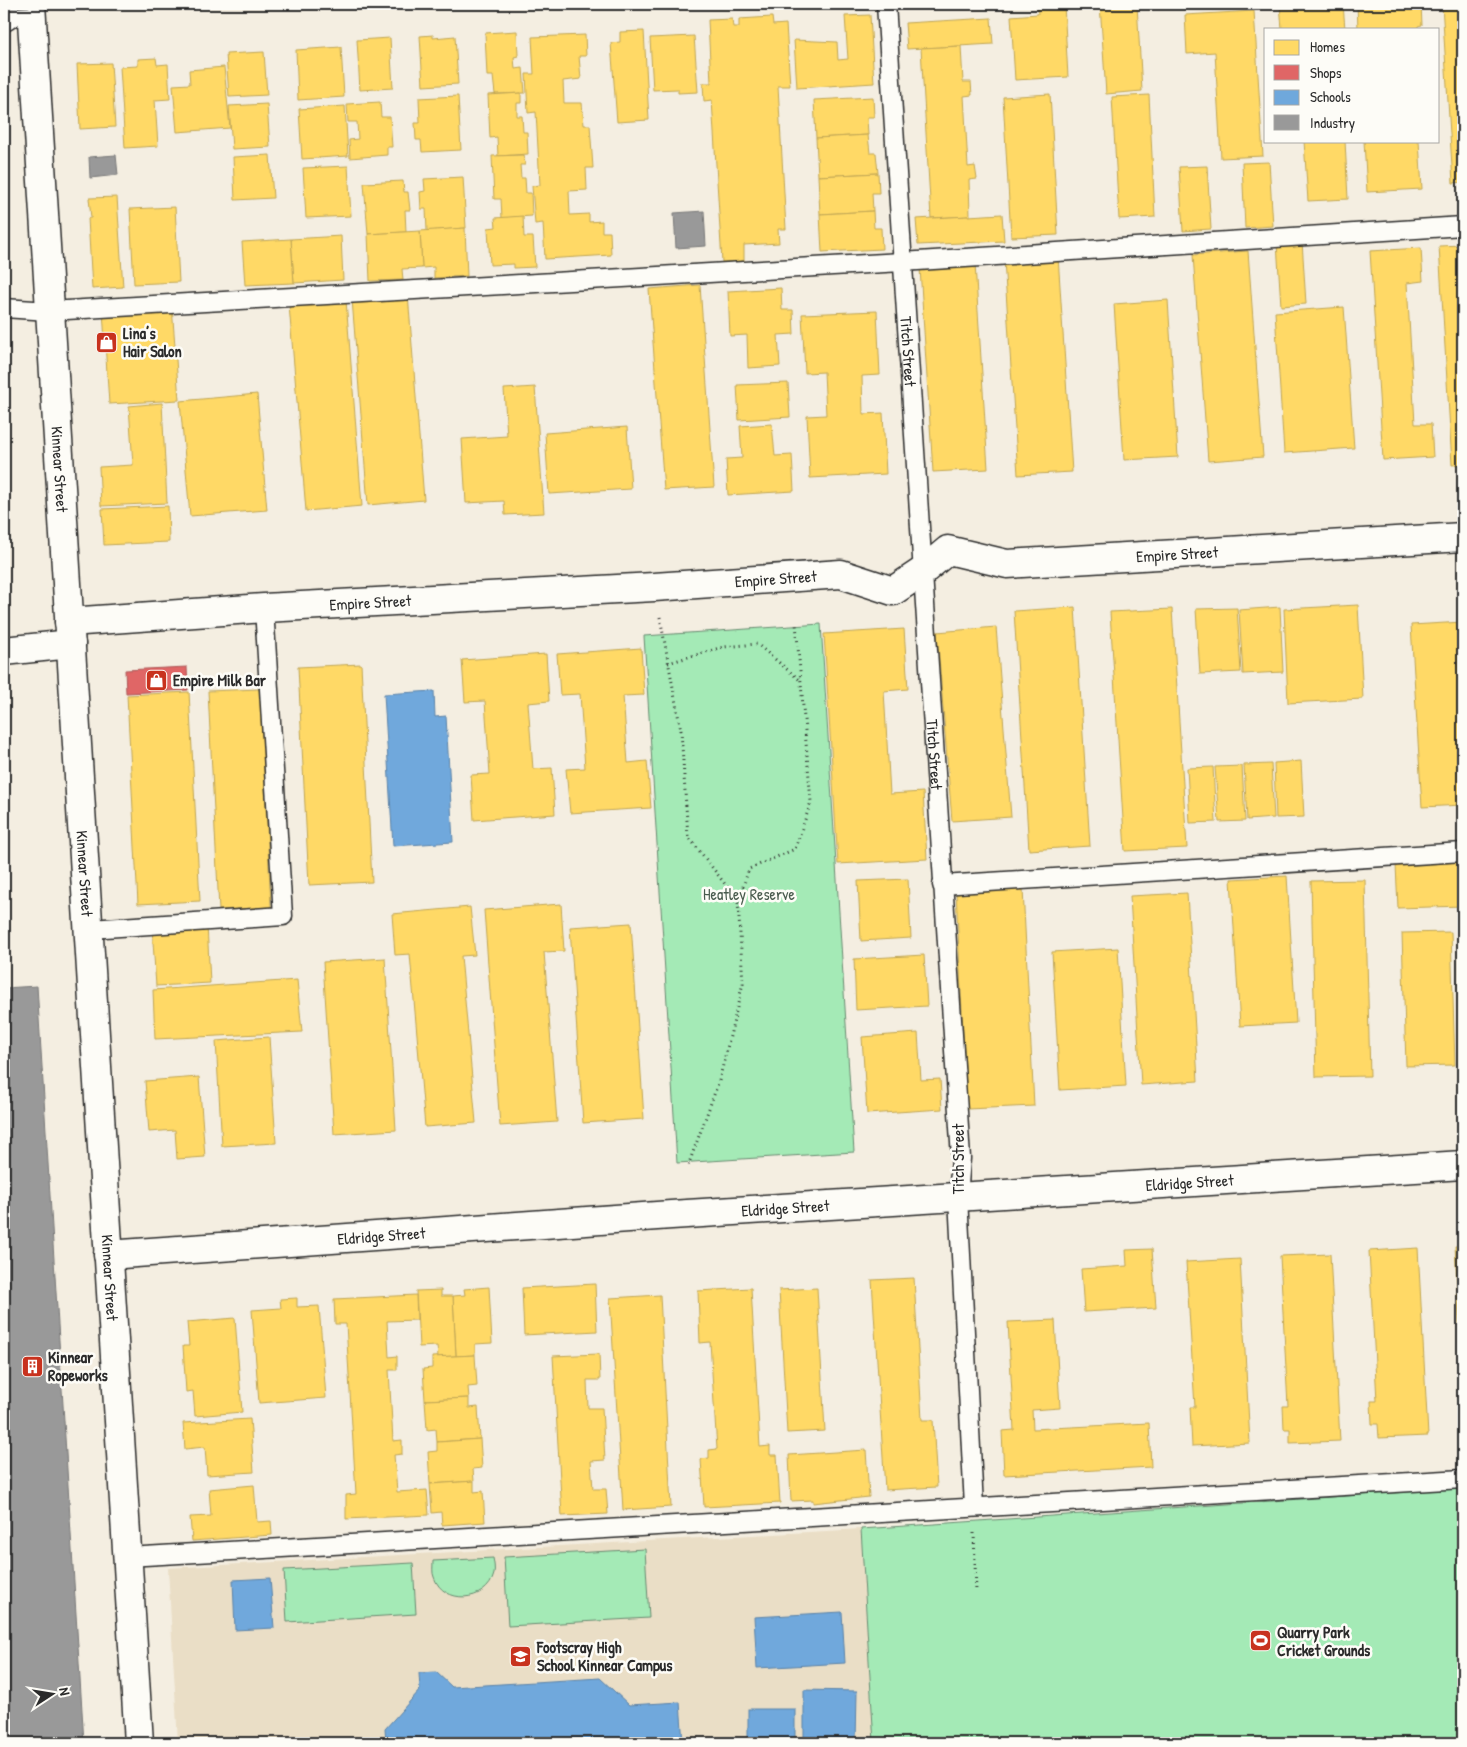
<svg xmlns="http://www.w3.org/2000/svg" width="1467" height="1747" font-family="'Patrick Hand',sans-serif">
  <rect width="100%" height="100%" fill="#f4eee1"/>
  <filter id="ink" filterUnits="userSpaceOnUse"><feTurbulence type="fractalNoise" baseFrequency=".02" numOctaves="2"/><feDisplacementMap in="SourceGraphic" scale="10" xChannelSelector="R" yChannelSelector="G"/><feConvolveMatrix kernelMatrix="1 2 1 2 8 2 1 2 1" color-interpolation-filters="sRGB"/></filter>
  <g filter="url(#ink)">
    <path fill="#eadec6" d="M861,1529l13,214h-696l-10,-175z"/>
    <g fill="#a4eab6" stroke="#688a70">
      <path d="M821,624l33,528 -177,11 -33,-527z"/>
      <path d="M1463,1488v255h-589l-13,-214z"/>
      <path d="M645,1549l4,69 -141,8 -4,-69z"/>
      <path d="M493,1558c1,5 2,11 1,16 -7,29 -51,31 -60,3 -2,-4 -1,-11 -1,-16z"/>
      <path d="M413,1563l3,51 -129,8 -3,-52z"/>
    </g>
    <g fill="#ffd966" stroke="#bfa554">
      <path d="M1064,4l4,73 -53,3 -4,-64 27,-2 -1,-9z"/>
      <path d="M1100,4h37l5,87 -36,3z"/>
      <path d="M1280,4h63l2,25h-63z"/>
      <path d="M1357,4h64l1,21 -4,1v3h-60z"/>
      <path d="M1442,4h21v178l-10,1z"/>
      <path d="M1254,11l9,145 -42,2 -6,-106 -28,2 -2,-39z"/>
      <path d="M870,15l4,68 -77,5 -3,-48 43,2 1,18 10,-1 -3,-43z"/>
      <path d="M772,17l1,8 13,-1 4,62h-12l8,143h-8l1,14 -35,2v16l-22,1 -10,-162 -8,1 -1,-18h8l-3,-63 24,-1 1,8h6v-8z"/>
      <path d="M991,18l2,26 -86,5 -2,-26z"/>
      <path d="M517,31l1,25 -4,1 1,12 8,-1 2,25 -30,1 -2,-18h-6l-2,-43z"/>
      <path d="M644,31l5,89 -32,2 -6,-79 9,-1v-10z"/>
      <path d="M433,35v3l22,-2 3,48 -35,2 -3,-50z"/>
      <path d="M585,35l1,21h-7l2,23 -18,2 1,22h18l2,22h6l3,43h-7l1,22 -18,1 1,24 19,-1v8l13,-1v11h8l1,23 -66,4 -2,-36 -8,1 -3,-38 8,-1 -4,-73 -8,1 -2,-39h8l-2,-37z"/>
      <path d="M694,36l4,56 -20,1v-4l-25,1 -3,-52z"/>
      <path d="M390,38l3,50 -33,2 -3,-50z"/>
      <path d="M961,46l2,36h8l1,13 -8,1 4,71 7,-1 2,13 -8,1 1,36 -39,2 -10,-170z"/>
      <path d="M341,47l3,50 -46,3 -2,-50z"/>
      <path d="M264,52l3,43 -38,2 -3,-43z"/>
      <path d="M156,58l1,7 11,-1 2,35 -15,1 3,46 -33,2 -5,-81 18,-1v-7z"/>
      <path d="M111,63l4,64 -35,2 -3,-65z"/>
      <path d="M224,67l6,61 -53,4 -4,-47 17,-1 -1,-14z"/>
      <path d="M521,93v10h-4v13h5l1,16h4l1,22 -30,2 -1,-19 -7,1 -2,-43z"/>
      <path d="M1050,94l8,141 -47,2 -8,-140z"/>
      <path d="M1149,95l6,122 -36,2 -7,-122z"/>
      <path d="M458,96l3,54 -39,2 -1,-12h-5l-1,-17h5l-1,-25z"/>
      <path d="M873,97l1,20h-7l1,18 -52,3 -2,-38z"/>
      <path d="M380,102l1,15h9l2,30h-5v8l-37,3 -1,-18 9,-1 -1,-17h-9l-1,-18z"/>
      <path d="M267,104l3,43 -38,2 -3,-43z"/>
      <path d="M345,106l3,50 -46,3 -3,-50z"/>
      <path d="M868,135l2,18h6l2,20 -60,3 -2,-38z"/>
      <path d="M1304,141h41l3,58 -40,2z"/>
      <path d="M1364,141h55l3,48 -55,3z"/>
      <path d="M270,155l3,43 -38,2 -2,-43z"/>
      <path d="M524,155l1,10h-5l1,13h4l1,15h5l1,23 -30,2 -1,-19h-7l-2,-43z"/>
      <path d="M1269,162l4,64 -28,2 -3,-65z"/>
      <path d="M348,166l3,50 -45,2 -3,-50z"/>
      <path d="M1207,166l4,63 -28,2 -4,-64z"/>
      <path d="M878,173l1,20h-7l1,18 -53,3 -2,-38z"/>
      <path d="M463,177l3,51 -39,3 -1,-22h-5l-1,-17 5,-1 -1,-12z"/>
      <path d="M403,181l1,11h4l2,18h-5l1,22 -38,2 -4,-51z"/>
      <path d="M117,197l6,90 -31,2 -4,-71h3l-2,-20z"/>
      <path d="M175,207l4,75 -45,2 -4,-75z"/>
      <path d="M873,211l1,17h7l1,21 -60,3 -2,-38z"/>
      <path d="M1002,214l2,27 -86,4 -2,-26z"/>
      <path d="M523,216l1,21h9l2,30 -21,1v-4l-24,1 -2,-37 8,-1 -1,-9z"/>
      <path d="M465,228l2,48 -33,2v-11l-12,1 -2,-37z"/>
      <path d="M420,231l2,37 -20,1 1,11 -33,1 -2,-47z"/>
      <path d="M341,236l2,44 -49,3 -3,-44z"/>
      <path d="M291,239l3,44 -49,2 -3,-43z"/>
      <path d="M1302,241l4,63 -25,2 -4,-63z"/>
      <path d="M1463,245v219l-11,1 -13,-219z"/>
      <path d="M1421,248l2,33 -16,2 8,141h16l2,33 -50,3 -13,-209z"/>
      <path d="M1248,251l15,206 -55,4 -15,-206z"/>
      <path d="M1058,256l14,216 -54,3 -14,-215z"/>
      <path d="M975,264l13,205 -55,3 -13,-204z"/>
      <path d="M700,285l14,202 -50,3 -15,-201z"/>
      <path d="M781,288l1,22h11l1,24 -16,1 2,31 -32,2 -1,-33 -17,1 -2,-45z"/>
      <path d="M408,294l16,206 -56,5 -16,-206z"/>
      <path d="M346,300l16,206 -56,5 -17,-206z"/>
      <path d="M1168,300l10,157 -54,3 -10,-156z"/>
      <path d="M172,306l7,94 -70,4 -6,-93z"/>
      <path d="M1344,307l10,141 -70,5 -9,-141z"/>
      <path d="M877,311l3,64 -18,1 1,38 20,-1 3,61 -76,4 -3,-62 19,-1 -2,-43 -19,1 -3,-59z"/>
      <path d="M788,383l2,34 -51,3 -2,-35z"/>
      <path d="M535,387l9,126 -39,2 -1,-14 -38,2 -4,-64 45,-3 -3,-47z"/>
      <path d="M257,394l10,116 -77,6 -10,-115z"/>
      <path d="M162,403l5,100 -66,3 -2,-39 34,-2 -4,-59z"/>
      <path d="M772,424l3,32 17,-1 2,36 -66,4 -2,-36 16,-1 -2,-32z"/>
      <path d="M627,427l4,62 -82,5 -4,-61z"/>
      <path d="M168,506l1,36 -65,3 -2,-36z"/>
      <path d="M1358,605l5,94 -75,4 -4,-94z"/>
      <path d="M1075,607l15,239 -61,4 -15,-239z"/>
      <path d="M1280,607l3,65 -40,2 -4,-64z"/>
      <path d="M1237,608l4,64 -41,2 -4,-65z"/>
      <path d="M1172,609l15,239 -62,3 -15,-239z"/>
      <path d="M1463,622v183l-41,2 -11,-182z"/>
      <path d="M996,627l15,190 -59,4 -15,-189z"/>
      <path d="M904,629l4,60 -24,2 6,103 33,-2 4,67 -89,5 -14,-230z"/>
      <path d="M641,648l3,47 -21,1 5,67 19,-2 4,47 -81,5 -4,-44 19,-1 -5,-74 -20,1 -3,-41z"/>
      <path d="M546,654l3,47 -21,2 5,66 19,-1 3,46 -81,6 -3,-45 19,-1 -5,-73 -20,1 -3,-42z"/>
      <path d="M361,664l11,218 -63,3 -11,-218z"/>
      <path d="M260,689l11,218 -52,3 -11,-219z"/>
      <path d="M189,692l11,209 -62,3 -11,-209z"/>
      <path d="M1301,761l3,56 -28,1 -2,-55z"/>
      <path d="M1271,764l3,54 -27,2 -3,-55z"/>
      <path d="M1242,766l3,55 -26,1 -4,-55z"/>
      <path d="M1213,767l3,55 -26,1 -3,-55z"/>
      <path d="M1463,862v44l-65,2 -2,-43z"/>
      <path d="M1287,876l9,147 -56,3 -9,-147z"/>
      <path d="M908,879l3,59 -50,3 -3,-60z"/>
      <path d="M1365,880l5,196 -54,1 -5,-196z"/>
      <path d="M1023,889l11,217 -67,3 -11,-217z"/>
      <path d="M1187,893l11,188 -57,4 -11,-189z"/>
      <path d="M561,904l3,47 -20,1 13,170 -57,4 -16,-216z"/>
      <path d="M470,907l5,48 -14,1 15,167 -51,4 -15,-173 -15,1 -3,-41z"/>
      <path d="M631,923l13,196 -61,4 -13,-196z"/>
      <path d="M207,924l3,59 -54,3 -4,-59z"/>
      <path d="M1451,932l4,133 -49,1 -4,-133z"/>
      <path d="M1118,948l8,138 -66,4 -8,-138z"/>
      <path d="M924,955l3,51 -71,4 -2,-51z"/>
      <path d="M385,958l11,172 -62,4 -11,-172z"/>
      <path d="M297,980l5,52 -147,7 -2,-49z"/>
      <path d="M918,1033l3,47 19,-1 2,30 -75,5 -5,-77z"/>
      <path d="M269,1037l7,106 -54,3 -6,-105z"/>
      <path d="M199,1077l6,80 -28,2 -2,-29 -26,2 -4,-51z"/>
      <path d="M1455,1246h8v146z"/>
      <path d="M1418,1248l10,188 -49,2 -1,-14h-6l-1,-23h6l-8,-150z"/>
      <path d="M1152,1249l4,59 -72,4 -3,-43 46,-3 -1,-16z"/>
      <path d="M1330,1254l10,187 -50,2v-14h-6l-1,-23h5l-8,-150z"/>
      <path d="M1240,1259l10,184 -58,3 -2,-39h5l-9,-145z"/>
      <path d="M914,1278l8,142h11l4,67 -52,3 -13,-210z"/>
      <path d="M595,1284l2,47 -73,4 -2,-47z"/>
      <path d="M489,1287l3,56 -17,1v11l-19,1 -3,-60 12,-1 -1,-6z"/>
      <path d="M751,1288l9,159 10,-1v9h7l3,48 -76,4 -3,-48 8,-1v-8l8,-1 -7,-107 -10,1 -2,-52z"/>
      <path d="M817,1288l8,143 -38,2 -8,-143z"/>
      <path d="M441,1290v6h12l3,60 -18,1 -1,-11 -18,1 -3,-56z"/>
      <path d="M416,1295l1,25 -30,1 2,36 8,-1v14h-8l4,71 9,-1v14l-8,1 3,37 30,-2 2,25 -83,4v-24l10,-1 -10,-170h-11l-1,-25z"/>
      <path d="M660,1295l11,212 -48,3 -13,-212z"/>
      <path d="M297,1298v9l22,-1 7,92 -67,5 -7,-93 29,-2 -1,-9z"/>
      <path d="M235,1318l7,94 -47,4 -2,-25 -7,1 -3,-46h6l-2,-24z"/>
      <path d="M1055,1320l5,88 -28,2 1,19 116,-6 2,44 -147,8 -2,-44 12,-1 -6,-108z"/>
      <path d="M599,1354l1,26h-13l1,28h14l3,52 -14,1 2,28h13l2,25 -46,2 -9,-160z"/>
      <path d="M475,1355l2,31 -9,1 1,11 -44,2 -2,-31 9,-1v-11z"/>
      <path d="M469,1398v10l9,-1 2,32 -43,3 -1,-13 -9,1 -2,-30z"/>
      <path d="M250,1419l4,53 -47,3 -2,-28 -20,2 -2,-26z"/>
      <path d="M480,1439l2,29 -9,1 1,12 -44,3 -2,-32 9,-1v-9z"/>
      <path d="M866,1450l3,47 -56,6v-3l-22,1 -2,-46z"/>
      <path d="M474,1481v11l9,-1 2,31 -43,3 -1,-13 -9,1 -2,-29z"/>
      <path d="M254,1485l3,37 14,-1 1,14 -80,6 -2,-24 21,-1 -2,-27z"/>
    </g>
    <path fill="#e06666" stroke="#aa5454" d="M187,667l1,23 -62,3 -1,-23z"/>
    <g fill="#6fa8dc" stroke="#5b82a7">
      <path d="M434,691l1,26 11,-1 7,126 -60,4 -9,-152z"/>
      <path d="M270,1578l4,50 -39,2 -2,-50z"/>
      <path d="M842,1612l3,51 -88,5 -3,-51z"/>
      <path d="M436,1672l16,15 148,-9 29,27 51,-3 3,41h-297l-1,-14 35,-39 -1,-17z"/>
      <path d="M804,1690l53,1 -1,52h-52z"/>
      <rect x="748" y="1709" width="47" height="34"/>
    </g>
    <g fill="#999" stroke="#787878">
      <path d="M116,155l2,20 -28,3 -1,-21z"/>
      <path d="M704,211l2,35 -30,2 -2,-35z"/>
      <path d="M37,986l47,757h-80v-755z"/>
    </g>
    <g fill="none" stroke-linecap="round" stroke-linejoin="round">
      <defs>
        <g id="service">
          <path id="s1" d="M886,4l75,1154 -3,39 16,310"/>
          <path d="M4,308l45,3 853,-49 561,-36"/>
          <path d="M942,885l521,-33"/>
          <path d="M90,929l193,-13 -19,-308"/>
          <path d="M127,1557l1336,-78"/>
        </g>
        <g id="minor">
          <path id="s2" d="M31,4l108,1739"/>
          <path id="s3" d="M69,622l195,-14 390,-21 187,-13 52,17 30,-20 25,-21 59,14 456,-27"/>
          <path d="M4,651l67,-7"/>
          <path id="s4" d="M108,1255l563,-40 792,-50"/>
        </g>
        <path id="primary" d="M4,17l18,-13"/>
      </defs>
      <use href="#service" stroke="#2b2b2b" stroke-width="21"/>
      <use href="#minor" stroke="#2b2b2b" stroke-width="31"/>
      <use href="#primary" stroke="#2b2b2b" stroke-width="31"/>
      <g stroke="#2b2b2b" stroke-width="3" stroke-dasharray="1 4" stroke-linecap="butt">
        <path d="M660,617l21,114 7,105 50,65 5,82 -24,98 -31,85"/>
        <path d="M668,663l55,-16 34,-3 44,37"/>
        <path d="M738,901l11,-32 46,-20 16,-47 -15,-179"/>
        <path d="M974,1533l2,59"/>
      </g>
      <use href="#service" stroke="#fdfcf7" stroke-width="18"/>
      <use href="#minor" stroke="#fdfcf7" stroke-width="28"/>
      <use href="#primary" stroke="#fdfcf7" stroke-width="28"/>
      <path stroke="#2b2b2b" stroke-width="1" d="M4,8l72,-4"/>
    </g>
  </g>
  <defs>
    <symbol id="shop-square" viewBox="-11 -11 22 22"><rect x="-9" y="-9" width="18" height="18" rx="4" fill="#c8321e" stroke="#fdfcf7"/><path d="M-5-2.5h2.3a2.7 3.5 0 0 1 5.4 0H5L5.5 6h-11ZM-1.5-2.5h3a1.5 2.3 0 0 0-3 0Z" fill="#fff"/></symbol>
    <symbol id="building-square" viewBox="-11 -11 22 22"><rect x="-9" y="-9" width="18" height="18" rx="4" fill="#c8321e" stroke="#fdfcf7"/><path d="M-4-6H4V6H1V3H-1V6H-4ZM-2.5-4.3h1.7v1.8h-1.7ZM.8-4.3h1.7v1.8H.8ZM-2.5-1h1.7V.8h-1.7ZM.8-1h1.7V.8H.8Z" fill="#fff"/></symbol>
    <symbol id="stadium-square" viewBox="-11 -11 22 22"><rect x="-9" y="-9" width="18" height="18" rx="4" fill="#c8321e" stroke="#fdfcf7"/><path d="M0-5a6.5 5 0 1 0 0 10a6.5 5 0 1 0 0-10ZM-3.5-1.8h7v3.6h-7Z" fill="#fff"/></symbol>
    <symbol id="school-square" viewBox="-11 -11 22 22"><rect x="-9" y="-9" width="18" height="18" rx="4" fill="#c8321e" stroke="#fdfcf7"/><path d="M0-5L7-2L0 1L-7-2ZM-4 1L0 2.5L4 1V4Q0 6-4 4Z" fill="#fff"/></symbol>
  </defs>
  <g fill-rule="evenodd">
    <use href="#shop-square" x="94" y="330" width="25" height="25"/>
    <use href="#shop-square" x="144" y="668" width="25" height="25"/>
    <use href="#building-square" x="20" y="1354" width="25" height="25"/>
    <use href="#stadium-square" x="1248" y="1628" width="25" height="25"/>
    <use href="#school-square" x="508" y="1644" width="25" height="25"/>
  </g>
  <g text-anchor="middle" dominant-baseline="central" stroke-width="5" stroke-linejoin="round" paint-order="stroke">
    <g font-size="16" font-weight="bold" fill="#2b2b2b" stroke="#fdfcf7" text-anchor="start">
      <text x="123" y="333">Lina’s<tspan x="123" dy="18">Hair Salon</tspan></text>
      <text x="173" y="680">Empire Milk Bar</text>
      <text x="48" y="1357">Kinnear<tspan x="48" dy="18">Ropeworks</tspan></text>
      <text x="1277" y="1632">Quarry Park<tspan x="1277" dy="18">Cricket Grounds</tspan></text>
      <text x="537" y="1647">Footscray High<tspan x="537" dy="18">School Kinnear Campus</tspan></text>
    </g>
    <g font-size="16" fill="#2b2b2b" stroke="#fdfcf7">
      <text stroke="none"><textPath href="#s1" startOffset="348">Titch Street</textPath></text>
      <text stroke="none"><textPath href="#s2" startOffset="466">Kinnear Street</textPath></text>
      <text stroke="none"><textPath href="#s3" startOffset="1128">Empire Street</textPath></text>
      <text stroke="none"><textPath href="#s3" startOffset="708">Empire Street</textPath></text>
      <text stroke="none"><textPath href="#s3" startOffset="302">Empire Street</textPath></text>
      <text stroke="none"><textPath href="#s1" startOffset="752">Titch Street</textPath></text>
      <text stroke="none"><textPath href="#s2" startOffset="871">Kinnear Street</textPath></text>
      <text transform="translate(958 1159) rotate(-90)">Titch Street</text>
      <text stroke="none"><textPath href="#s4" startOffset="1084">Eldridge Street</textPath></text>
      <text stroke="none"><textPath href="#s4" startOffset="679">Eldridge Street</textPath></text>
      <text stroke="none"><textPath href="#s4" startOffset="274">Eldridge Street</textPath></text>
      <text stroke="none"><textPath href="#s2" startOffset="1276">Kinnear Street</textPath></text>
    </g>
    <g font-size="16" fill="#495b4e" stroke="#fdfcf7">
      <text x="749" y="894">Heatley Reserve</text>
    </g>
  </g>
  <rect width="1467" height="1747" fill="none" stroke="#fdfcf7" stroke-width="20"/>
  <rect x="10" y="10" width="1447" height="1727" fill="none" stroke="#2b2b2b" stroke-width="2" filter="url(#ink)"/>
  <rect x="1264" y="28" width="175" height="115" fill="#fdfcf7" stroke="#a9a8a5"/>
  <rect x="1274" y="40" width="25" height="15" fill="#ffd966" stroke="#a9a8a5"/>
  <text x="1310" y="52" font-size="15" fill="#2b2b2b">Homes</text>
  <rect x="1274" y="65" width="25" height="15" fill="#e06666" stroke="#a9a8a5"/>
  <text x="1310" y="78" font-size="15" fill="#2b2b2b">Shops</text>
  <rect x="1274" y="90" width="25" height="15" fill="#6fa8dc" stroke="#a9a8a5"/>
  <text x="1310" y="102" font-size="15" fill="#2b2b2b">Schools</text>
  <rect x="1274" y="115" width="25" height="15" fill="#999999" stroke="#a9a8a5"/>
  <text x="1310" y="128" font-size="15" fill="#2b2b2b">Industry</text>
  <g transform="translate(52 1694) rotate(78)" stroke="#fdfcf7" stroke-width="4" paint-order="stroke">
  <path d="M0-4L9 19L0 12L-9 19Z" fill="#2b2b2b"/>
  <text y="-8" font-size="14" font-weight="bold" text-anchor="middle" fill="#2b2b2b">N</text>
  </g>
</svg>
